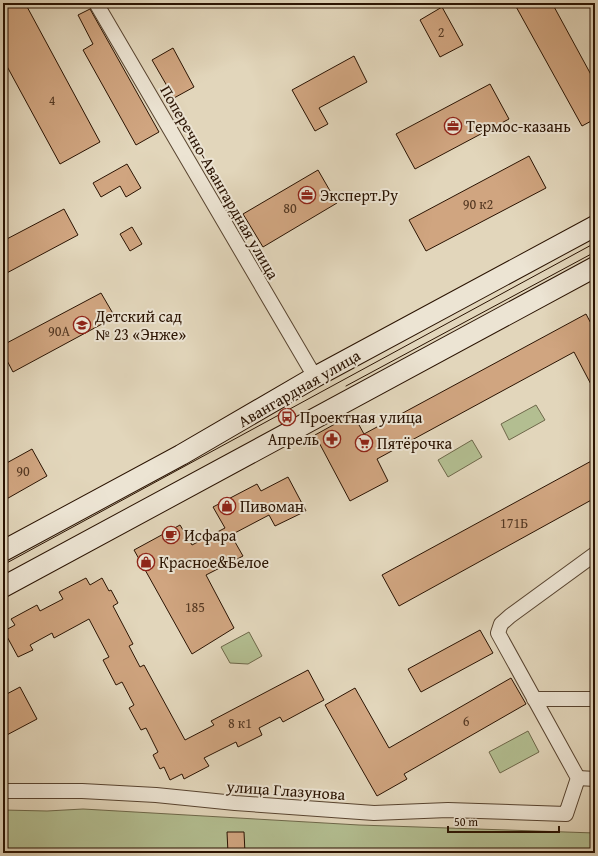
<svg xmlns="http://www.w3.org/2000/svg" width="598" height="856" font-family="'Gentium Book Plus',serif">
  <rect width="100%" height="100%" fill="#e2d6bb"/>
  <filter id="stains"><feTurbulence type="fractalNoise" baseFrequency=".005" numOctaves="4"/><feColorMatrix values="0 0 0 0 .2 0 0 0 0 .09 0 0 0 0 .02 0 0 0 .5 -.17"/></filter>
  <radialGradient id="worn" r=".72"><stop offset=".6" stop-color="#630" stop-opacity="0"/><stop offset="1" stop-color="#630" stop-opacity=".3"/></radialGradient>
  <g fill="#b3be91" stroke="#6e684a">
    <path d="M536,405l9,15 -36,20 -8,-16z"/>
    <path d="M472,440l10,17 -34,20 -10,-17z"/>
    <path d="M249,632l13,24 -14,8 -18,-1 -9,-16z"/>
    <path d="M528,731l11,21 -39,21 -11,-21z"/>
    <path d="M83,809l276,16 236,8v20h-592v-43l44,1z"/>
  </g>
  <g fill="#d0a580" stroke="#2a1302">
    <path d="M11,3h14l75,139 -40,22 -57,-105v-52z"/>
    <path d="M514,3h38l43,79v37l-13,7z"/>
    <path d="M442,7l21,38 -23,12 -20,-37z"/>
    <path d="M90,9l69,123 -23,13 -53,-95 10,-6 -15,-29z"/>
    <path d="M173,48l21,39 -20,11 -22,-38z"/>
    <path d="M354,56l13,26 -48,26 9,16 -13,7 -23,-41z"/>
    <path d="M490,84l19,35 -94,50 -19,-35z"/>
    <path d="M529,156l17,32 -120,63 -17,-31z"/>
    <path d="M127,164l14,24 -15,9 -6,-11 -19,11 -8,-14z"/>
    <path d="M318,170l19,33 -74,44 -20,-33z"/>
    <path d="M64,209l14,26 -75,40v-34z"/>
    <path d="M132,227l10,17 -12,7 -10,-17z"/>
    <path d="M101,293l14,24 -102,55 -10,-19v-8z"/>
    <path d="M586,314l9,17v61l-21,-40 -197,107 11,22 -38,20 -35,-66 38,-21 11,20z"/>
    <path d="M32,449l15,27 -44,25v-36z"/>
    <path d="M595,459v39l-196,108 -17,-31z"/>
    <path d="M288,477l18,34 -31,15 -6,-11 -38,20 12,21 -37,19 28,53 -42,26 -58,-104 46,-25 12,20 33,-17 -12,-21 44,-23 4,7z"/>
    <path d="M86,578l4,7 12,-7 7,13 2,-1 7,13 -5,3 20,38 -4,2 11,21 4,-2 41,75 29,-15 -3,-4 97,-51 16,30 -41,22 -3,-5 -21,11 3,7 -24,12 -2,-5 -32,16 5,8 -25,13 -2,-5 -12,6 -6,-13 -4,2 -7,-14 5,-3 -12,-24 -5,2 -12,-22 5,-3 -12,-23 -6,3 -13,-25 6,-3 -20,-38 -35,19 -2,-5 -22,12 3,5 -15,7 -14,-26 11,-6 -4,-6 26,-14 3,6 23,-12 -4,-7z"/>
    <path d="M480,630l13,23 -72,39 -13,-23z"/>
    <path d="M511,678l15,26 -122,70 3,5 -30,17 -52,-91 30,-17 34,60z"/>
    <path d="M20,687l17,32 -34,18v-41z"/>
    <path d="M227,832h17l1,21h-17z"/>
  </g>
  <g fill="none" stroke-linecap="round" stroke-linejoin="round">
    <defs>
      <g id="minor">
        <path d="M96,3l219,374"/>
        <path d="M534,699h61"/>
        <path d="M578,778l17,1"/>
        <path d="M3,791h79l74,4 79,8 139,10 74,-3 118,4 12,-36 -80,-145 3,-9 9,-8 85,-62"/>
      </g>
      <g id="secondary">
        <path d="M3,551l178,-96 134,-78 280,-151"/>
        <path d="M3,587l592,-320"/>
      </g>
    </defs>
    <use href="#minor" stroke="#584430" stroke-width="16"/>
    <use href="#secondary" stroke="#2a1302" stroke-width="22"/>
    <use href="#minor" stroke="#ece4d3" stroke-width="14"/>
    <use href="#secondary" stroke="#ece4d3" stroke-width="20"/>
    <g stroke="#2a1302" stroke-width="1">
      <path d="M346,386l249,-134"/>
      <path d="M3,565l592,-322"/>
    </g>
  </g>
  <defs>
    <symbol id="office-ring" viewBox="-11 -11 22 22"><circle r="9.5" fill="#ece4d3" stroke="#8f2418" stroke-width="1.5"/><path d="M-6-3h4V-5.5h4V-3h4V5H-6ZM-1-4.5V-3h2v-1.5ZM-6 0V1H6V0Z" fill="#8f2418"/></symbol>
    <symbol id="school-ring" viewBox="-11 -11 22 22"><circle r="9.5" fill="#ece4d3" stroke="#8f2418" stroke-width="1.5"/><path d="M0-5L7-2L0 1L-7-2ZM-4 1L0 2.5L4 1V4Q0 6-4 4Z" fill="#8f2418"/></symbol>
    <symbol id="bus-ring" viewBox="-11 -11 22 22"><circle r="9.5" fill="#ece4d3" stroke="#8f2418" stroke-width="1.5"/><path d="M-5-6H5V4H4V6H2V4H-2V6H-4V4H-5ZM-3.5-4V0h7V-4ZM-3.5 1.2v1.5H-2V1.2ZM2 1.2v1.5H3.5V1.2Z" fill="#8f2418"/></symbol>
    <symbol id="pharmacy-ring" viewBox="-11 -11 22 22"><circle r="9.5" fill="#ece4d3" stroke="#8f2418" stroke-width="1.5"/><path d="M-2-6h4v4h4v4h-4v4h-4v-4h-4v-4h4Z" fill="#8f2418"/></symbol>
    <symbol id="supermarket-ring" viewBox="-11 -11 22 22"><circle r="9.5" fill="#ece4d3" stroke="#8f2418" stroke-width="1.5"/><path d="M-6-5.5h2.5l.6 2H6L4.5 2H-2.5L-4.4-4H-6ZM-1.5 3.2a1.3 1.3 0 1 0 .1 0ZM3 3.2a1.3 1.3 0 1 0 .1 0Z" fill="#8f2418"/></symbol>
    <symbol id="shop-ring" viewBox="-11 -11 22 22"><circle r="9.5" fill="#ece4d3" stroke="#8f2418" stroke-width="1.5"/><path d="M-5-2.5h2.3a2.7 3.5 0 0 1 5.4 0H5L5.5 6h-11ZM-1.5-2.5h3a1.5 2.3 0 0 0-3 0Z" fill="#8f2418"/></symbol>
    <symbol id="cafe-ring" viewBox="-11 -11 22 22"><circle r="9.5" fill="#ece4d3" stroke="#8f2418" stroke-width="1.5"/><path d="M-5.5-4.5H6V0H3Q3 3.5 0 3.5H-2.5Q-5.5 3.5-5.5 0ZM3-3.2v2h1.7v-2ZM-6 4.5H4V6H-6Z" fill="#8f2418"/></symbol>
  </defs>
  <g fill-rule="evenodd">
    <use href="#office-ring" x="443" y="116" width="20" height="20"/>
    <use href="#office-ring" x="297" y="185" width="20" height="20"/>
    <use href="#school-ring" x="72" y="315" width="20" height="20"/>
    <use href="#bus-ring" x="277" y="407" width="20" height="20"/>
    <use href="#pharmacy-ring" x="322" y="429" width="20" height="20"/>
    <use href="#supermarket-ring" x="354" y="433" width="20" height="20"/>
    <use href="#shop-ring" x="217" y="496" width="20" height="20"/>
    <use href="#cafe-ring" x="161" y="525" width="20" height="20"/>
    <use href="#shop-ring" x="136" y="552" width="20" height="20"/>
  </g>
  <g text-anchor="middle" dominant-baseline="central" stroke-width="4" stroke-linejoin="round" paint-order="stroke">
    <g font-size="14" fill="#543822">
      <text x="441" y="32">2</text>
      <text x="52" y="100">4</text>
      <text x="478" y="204">90 к2</text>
      <text x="290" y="208">80</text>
      <text x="59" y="331">90А</text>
      <text x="23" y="471">90</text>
      <text x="514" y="523">171Б</text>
      <text x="195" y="607">185</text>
      <text x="466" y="721">6</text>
      <text x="240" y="723">8 к1</text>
    </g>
    <g font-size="16" fill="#2a1302" stroke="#ece4d3" text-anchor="start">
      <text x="466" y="126">Термос-казань</text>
      <text x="320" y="195">Эксперт.Ру</text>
      <text x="95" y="316">Детский сад<tspan x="95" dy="18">№ 23 «Энже»</tspan></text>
      <text x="300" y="417">Проектная улица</text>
      <text x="319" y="439" text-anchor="end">Апрель</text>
      <text x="377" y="443">Пятёрочка</text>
      <text x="240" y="506">Пивоман</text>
      <text x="184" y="535">Исфара</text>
      <text x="159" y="562">Красное&amp;Белое</text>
    </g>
    <g font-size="16" fill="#2a1302" stroke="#ece4d3">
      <text transform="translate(220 182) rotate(60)">Поперечно-Авангардная улица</text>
      <text transform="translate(299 388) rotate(-30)">Авангардная улица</text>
      <text transform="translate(286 790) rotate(4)">улица Глазунова</text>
    </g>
  </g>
  <rect width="598" height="856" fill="none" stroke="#e2d6bb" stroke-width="16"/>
  <rect x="4" y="4" width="590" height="848" fill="none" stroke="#2a1302" stroke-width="2"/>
  <rect x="8" y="8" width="582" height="840" fill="none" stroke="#2a1302"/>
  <path d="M448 826v6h111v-6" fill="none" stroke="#2a1302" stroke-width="2"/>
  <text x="454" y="826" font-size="12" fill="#2a1302" stroke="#ece4d3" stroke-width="3" paint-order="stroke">50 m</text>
  <rect width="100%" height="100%" filter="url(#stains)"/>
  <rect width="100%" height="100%" fill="url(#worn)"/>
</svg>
